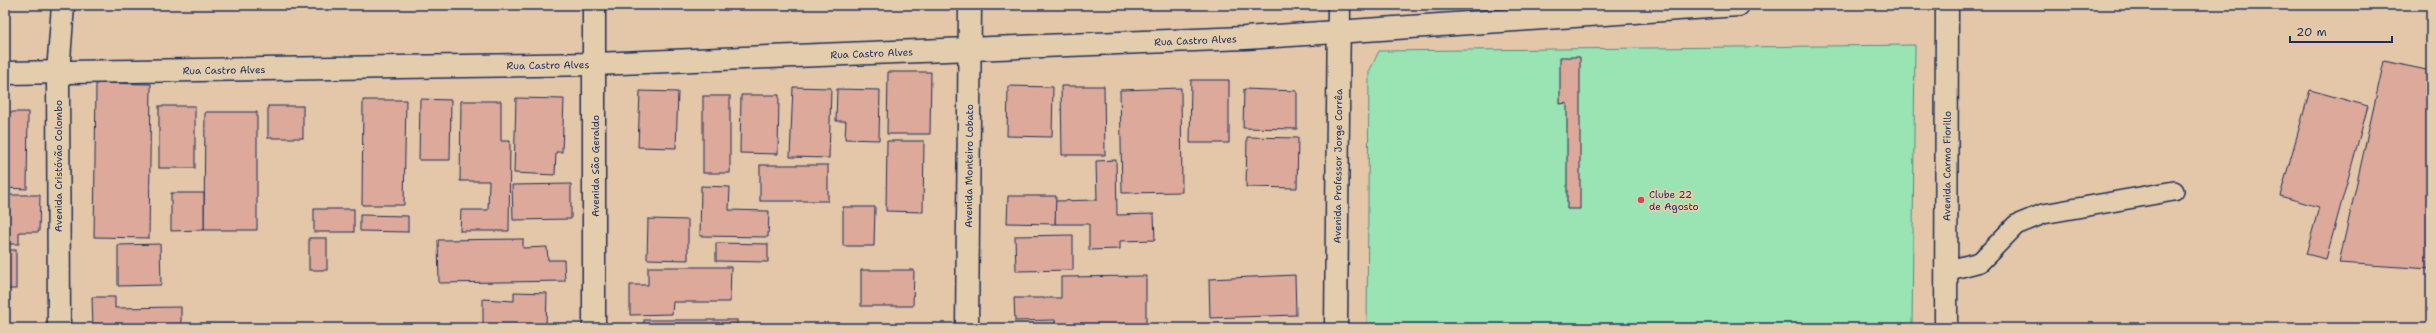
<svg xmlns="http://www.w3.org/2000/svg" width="2436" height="333" font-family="'Shantell Sans',sans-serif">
  <rect width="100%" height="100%" fill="#e4c7a9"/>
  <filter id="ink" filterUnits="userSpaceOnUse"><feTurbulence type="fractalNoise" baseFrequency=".025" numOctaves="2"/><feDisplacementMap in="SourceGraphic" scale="8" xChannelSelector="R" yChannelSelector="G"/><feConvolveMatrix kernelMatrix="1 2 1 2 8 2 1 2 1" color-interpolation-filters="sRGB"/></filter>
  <g filter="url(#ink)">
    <path fill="#9ae3b2" stroke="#5a8988" d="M1915,45l-3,283h-545l2,-256 10,-21z"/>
    <g fill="#dca99a" stroke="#1b2f5e">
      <path d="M1560,57h20v152h-13v-106l-7,1z"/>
      <path d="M2384,61l47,10v198l-92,-6z"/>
      <path d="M888,72h43l-1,62h-43z"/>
      <path d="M1191,80h38v63h-39z"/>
      <path d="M96,83l55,1 -2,154 -55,-1z"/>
      <path d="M1008,86l45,1 -1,50 -45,-1z"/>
      <path d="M1061,86h43l1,69h-43z"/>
      <path d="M793,87l38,1 -2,70 -39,-1z"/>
      <path d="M1181,88l1,104 -60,1 -2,-103z"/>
      <path d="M837,89l43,1 -1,50 -34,-1 1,-18h-10z"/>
      <path d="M1244,89l53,2v38l-54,-1z"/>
      <path d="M2310,90l58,16 -42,153 -20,-5 13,-47 -39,-11z"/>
      <path d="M640,91l38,1 -2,56 -38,-1z"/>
      <path d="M741,95h38l-1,59 -38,-1z"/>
      <rect x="703" y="96" width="27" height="77"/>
      <path d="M516,98l48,1 -2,53h-6l-1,23 -41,-2z"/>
      <path d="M420,99l31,1 -1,60h-31z"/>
      <path d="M363,100h43l-2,105h-42z"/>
      <path d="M461,101h40v40h9l-1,90h-49l1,-21h27l1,-29h-29z"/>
      <rect x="159" y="106" width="36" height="62"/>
      <rect x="268" y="106" width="35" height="32"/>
      <path d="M5,112h23l-1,77 -22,-1z"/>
      <path d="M205,112h52v118h-53z"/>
      <path d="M1247,137l51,1 -1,50 -51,-1z"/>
      <path d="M887,141h37l-1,71 -37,-1z"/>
      <path d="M1116,160l1,55 37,-1 1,26 -35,1v8l-31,1v-26h-34v-23l42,-1 -1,-39z"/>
      <rect x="760" y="165" width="68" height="36"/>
      <path d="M571,184v35l-58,1 -1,-35z"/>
      <path d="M701,186l29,1 -1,23 40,1 -1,26 -68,-1z"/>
      <path d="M171,193h33v37l-33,1z"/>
      <path d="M5,195h35l-1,37h-20v12h-14z"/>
      <path d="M1008,196h48l-1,28 -48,-1z"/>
      <path d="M843,207h32l-1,39h-31z"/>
      <rect x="314" y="209" width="40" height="23"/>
      <path d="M360,215l48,1v16l-48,-1z"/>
      <path d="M648,219l40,1v40l-41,-1z"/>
      <path d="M1073,235v35l-57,1 -1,-35z"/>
      <rect x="309" y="238" width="18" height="32"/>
      <path d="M523,239v9l24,-1 1,13h16l1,21 -126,2 -1,-43z"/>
      <path d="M716,243l52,1v18l-52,-1z"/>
      <path d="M160,244l1,41 -43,1v-41z"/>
      <rect x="5" y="250" width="11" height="39"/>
      <path d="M648,267h83l-1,35h-57l-1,12 -42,1v-30h18z"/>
      <path d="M861,270h53l-1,36h-52z"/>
      <path d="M1295,275l1,40 -86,3 -1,-39z"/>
      <path d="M1146,276v52h-91v-8l-40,1 -1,-23h47v-21z"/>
      <path d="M514,292l33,1 -1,35h-63v-29l31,2z"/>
      <path d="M92,297h23v11l66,-1v21h-88z"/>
      <rect x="644" y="320" width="93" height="8"/>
      <path d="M262,324v4h-63v-3z"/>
    </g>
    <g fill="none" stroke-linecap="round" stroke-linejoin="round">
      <defs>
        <path id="service" d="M1946,271l34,-9 36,-37 27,-11 131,-23"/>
        <g id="minor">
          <path d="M594,5v323"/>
          <path d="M59,328l-1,-255 5,-68"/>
          <path id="s1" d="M967,328l3,-323"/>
          <path id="s2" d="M1336,328l3,-323"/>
          <path id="s3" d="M1946,328l1,-323"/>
        </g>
        <g id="secondary">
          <path id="s4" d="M5,73l590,-9 650,-26 493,-33"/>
        </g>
      </defs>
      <use href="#service" stroke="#1b2f5e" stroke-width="22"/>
      <use href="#minor" stroke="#1b2f5e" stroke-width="25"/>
      <use href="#secondary" stroke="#1b2f5e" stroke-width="25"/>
      <use href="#service" stroke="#e3cdac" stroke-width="19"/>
      <use href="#minor" stroke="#e3cdac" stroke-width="22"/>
      <use href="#secondary" stroke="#e3cdac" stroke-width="22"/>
    </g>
  </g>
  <circle fill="#d1495b" stroke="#e3cdac" stroke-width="1.5" cx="1641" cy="200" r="4"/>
  <g text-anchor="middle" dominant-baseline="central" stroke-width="4" stroke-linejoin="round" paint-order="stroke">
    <g font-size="10" fill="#1b2f5e" stroke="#e3cdac">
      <text stroke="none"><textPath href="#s4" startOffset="1191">Rua Castro Alves</textPath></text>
      <text stroke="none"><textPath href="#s4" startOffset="867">Rua Castro Alves</textPath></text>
      <text stroke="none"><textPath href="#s4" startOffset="543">Rua Castro Alves</textPath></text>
      <text stroke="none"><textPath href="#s4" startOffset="219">Rua Castro Alves</textPath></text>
      <text transform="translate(58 166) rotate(-90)">Avenida Cristóvão Colombo</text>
      <text transform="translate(595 166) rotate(-90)">Avenida São Geraldo</text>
      <text stroke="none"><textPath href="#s1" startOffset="162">Avenida Monteiro Lobato</textPath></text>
      <text stroke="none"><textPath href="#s2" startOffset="162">Avenida Professor Jorge Corrêa</textPath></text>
      <text stroke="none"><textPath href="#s3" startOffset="162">Avenida Carmo Fiorillo</textPath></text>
    </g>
    <g font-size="10" fill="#1b2f5e" stroke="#e3cdac" text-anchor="start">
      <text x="1649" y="194">Clube 22<tspan x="1649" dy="12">de Agosto</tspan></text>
    </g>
  </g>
  <rect width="2436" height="333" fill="none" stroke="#e3cdac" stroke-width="20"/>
  <rect x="10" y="10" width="2416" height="313" fill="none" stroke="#1b2f5e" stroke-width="1.5" filter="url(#ink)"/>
  <path d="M2290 36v6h102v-6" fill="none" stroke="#1b2f5e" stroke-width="2"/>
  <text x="2296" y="36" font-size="12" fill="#1b2f5e" stroke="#e3cdac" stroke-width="3" paint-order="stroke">20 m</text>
</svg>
